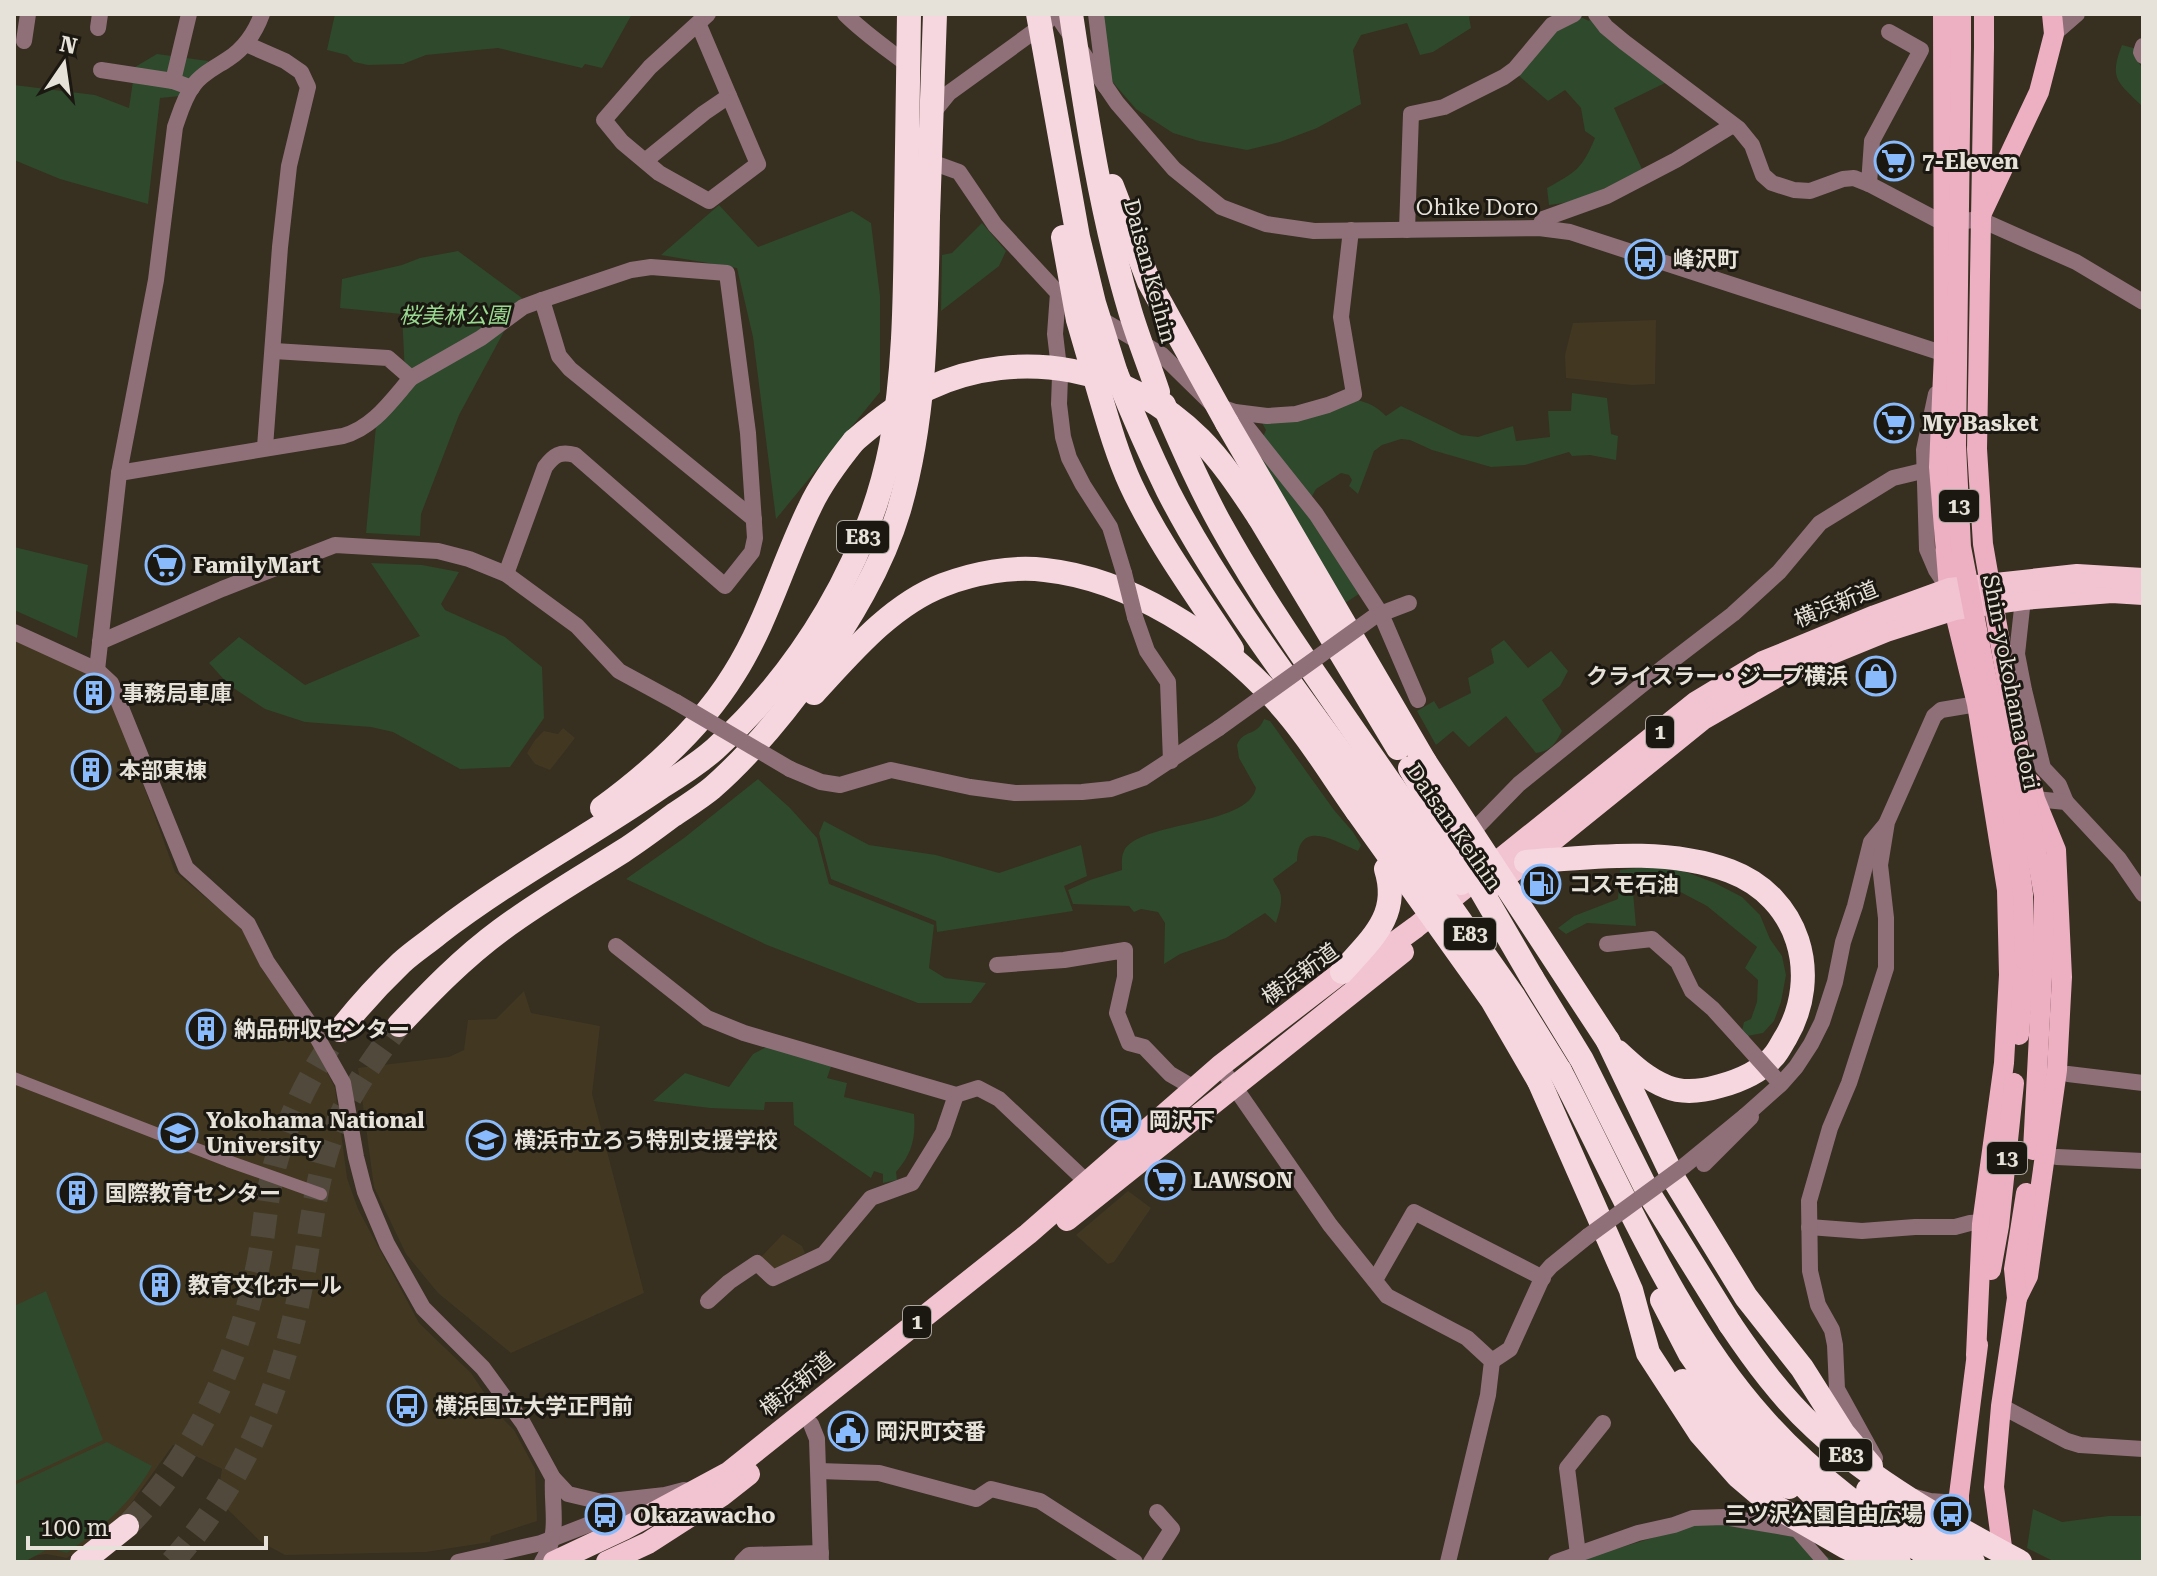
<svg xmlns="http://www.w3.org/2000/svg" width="2157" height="1576" font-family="'Roboto Serif','Noto Sans JP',serif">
  <rect width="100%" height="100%" fill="#372f20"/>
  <g fill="#423721">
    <path d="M1656,320l-1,64 -23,1 -66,-7 -1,-23 8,-32z"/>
    <path d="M14,635l84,42 14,22 63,173 66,55 22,44 37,48 35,69 12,90 11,31 61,114 52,50 29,43 14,14 21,39 2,52 -46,15 -1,6 -64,10 -141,3 -24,-13 -41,-40 -1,-16 3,-17 -49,-24 -46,64 -28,27 -32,22 -21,-4 -32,5z"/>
    <path d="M563,728l12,10 -25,32 -15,-6 -8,-11 8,-13 9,-9 14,3z"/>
    <path d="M524,991l7,22 69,13 -8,68 52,199 -133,60 -73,-60 -32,-39 -32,-67 -16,-119 91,-11 15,-7 4,-30 28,-1z"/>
    <path d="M1128,1191l23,17 -37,54 -6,2 -32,-29z"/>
    <path d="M783,1234l19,12 3,7 -26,15h-9l-9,-11z"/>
  </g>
  <g fill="#2e492b">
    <path d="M335,14h297l-30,54 -17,-4 -3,4 -84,-20 -72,7 -23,9 -35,1 -14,-3 -7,-7 -20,-5z"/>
    <path d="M1103,14h369l-3,3 2,11 -38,24 -13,3 -13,-32 -46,12 -8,15 8,54 -44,24 -37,14 -33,8 -48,-9 -26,-8 -37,-24 -26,-30z"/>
    <path d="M1579,16l10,5 2,-5 76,66 -53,26 28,61c-30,16 -60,33 -93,36l-2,-17c29,-16 35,-19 48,-50l-10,-7 -4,-23 -16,-18 -17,11 -30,-26 40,-47z"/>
    <path d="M2122,45l15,4 -2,8 8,12v38c-24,-24 -35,-27 -21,-62z"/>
    <path d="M157,54l51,7 -1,7 -27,28 -20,2 -12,106 -88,-25 -46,-19v-75l81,10 34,13 6,-41z"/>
    <path d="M719,205l39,42 94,-36 19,12 9,73v96l-104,127 -23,-182 -16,-69 -76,-13z"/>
    <path d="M982,223l24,28 -7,15 -58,45 1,-56 10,-2z"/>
    <path d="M458,251l64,47 -63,117 -38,99 -1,22 -54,-3 10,-107 30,-32 -4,-80 -62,-6 2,-29 60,-14 18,-7z"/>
    <path d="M1572,393l35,5 4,36 7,2 -2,24 -26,-5 -18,1 -3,-4 -44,13 -34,2 -59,-17 -22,-10 -9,-1 -19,6 -8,6 -16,43 -9,-8 3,-6 -3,-5 -8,-2 -25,16 -5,9 48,96 -14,9 -92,-158 10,-8 3,-7 -5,-9 93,-21c13,1 23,7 32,16l15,-10 60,29 17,2 35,-11 3,15 34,-4 -2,-26h23z"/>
    <path d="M14,547l74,18 -11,73 -63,-28z"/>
    <path d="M371,563l51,2 37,7 -18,32 4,6 60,27 37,30 2,51 -34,49 -50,2 -67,-37 -22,-5 -66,-5 -40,-13 -36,-24 -20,-22 30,-26 66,48 115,-49z"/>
    <path d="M1504,640l24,28 23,-17 17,20 -8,15 -18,14 20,31c-7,13 -11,20 -26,22l-30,-37 -37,31 -16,-16 -17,14 -19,-34 17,-10 5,8 32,-16 -3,-15 26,-15 -3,-14z"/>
    <path d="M1264,719l6,2 64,89 19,22 8,13 -3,6c-24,-10 -59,-33 -61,10l-24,18c1,4 4,7 6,11 5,10 0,23 -3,33l-11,-10 -39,25 -46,16 -16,10 1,-41 -7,-11 -17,-3 -7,3 -5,-6 -56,-2 -5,-14 22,-10 32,-10c0,-6 -1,-13 2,-19 14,-30 124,-24 132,-63l-17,-30 -2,-13c6,-16 20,-8 27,-26z"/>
    <path d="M758,779l32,29 27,30 12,46 105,41 -5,43 16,10 41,5 -15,20h-53l-151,-58 -141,-66 58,-41z"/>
    <path d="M824,821l45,24 67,10 63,18 82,-28 6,31 -23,10 9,25 -136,21 -1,-11 -105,-42 -12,-46z"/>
    <path d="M1652,866l26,3 37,14 27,14 18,18 10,24 12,17 4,19 -5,27 -7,19 -11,12 -16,3 -5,-5 2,-9 7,-3 6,-17 1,-22 -13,-12 12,-21 -50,-41 -59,-31 -16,6 4,45 -49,-3 -21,11 -8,-6 16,-12 44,-17 2,-29z"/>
    <path d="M770,1045l62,19 -5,14 20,5 -3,14 70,17c2,24 -2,40 -18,58l1,8 -14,3v-9l-9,-3 -3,7 -77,-53 -1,-23h-28l-1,8 -54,-2 -57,-7 32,-28 44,14 24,-33z"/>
    <path d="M46,1291l57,149 -89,42v-176z"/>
    <path d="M107,1442l45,24c-22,39 -50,61 -85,87l-17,-5 -26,14h-10v-77z"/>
    <path d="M2033,1509l29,13 47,-6h34v46h-88l-28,-14z"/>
    <path d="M1695,1525h33l67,12 41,25h-263z"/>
  </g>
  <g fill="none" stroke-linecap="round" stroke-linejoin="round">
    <g stroke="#514a3c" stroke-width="24" stroke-dasharray="24 12" stroke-linecap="butt">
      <path d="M127,1526c66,-68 109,-160 129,-252 6,-25 8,-52 12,-78 11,-62 37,-115 72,-166"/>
      <path d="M172,1562c68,-76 105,-162 126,-261 12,-54 14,-109 33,-162 15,-42 42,-79 68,-114"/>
    </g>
    <g stroke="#8f7079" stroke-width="12">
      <path d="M14,1078l214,83 93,33"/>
      <path d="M1796,1531l27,31"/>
    </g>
    <g stroke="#8f7079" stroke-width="16">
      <path d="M845,14c21,21 44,36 67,54"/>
      <path d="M1096,14l9,72"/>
      <path d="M1596,14l10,13 18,15 115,87 13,16 11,30 9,8 22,7 16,1 33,-12 11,-1 15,6 76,40 34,-5 97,43 67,40"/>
      <path d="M698,23l60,141 -49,37 -50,-28 -37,-31 -18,-22 46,-53 58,-53"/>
      <path d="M98,28l2,-14"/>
      <path d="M2054,34l23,-20"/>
      <path d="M24,41l4,-27"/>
      <path d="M246,44l39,17 16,11 7,15 -19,79 -9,81 -15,200"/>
      <path d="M2143,46l-2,6 2,4"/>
      <path d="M101,70l72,11 19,7"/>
      <path d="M173,81l16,-67"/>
      <path d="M932,114l17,-21 98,-71"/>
      <path d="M923,159l36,13 36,53 63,68 -3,41 5,42 -1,28 4,33 6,21 14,27 27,42 14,46"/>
      <path d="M645,161l59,-48 25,-17"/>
      <path d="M1869,184l3,-43 49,-91 -32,-18"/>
      <path d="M1539,228l4,-9 64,-23 69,-36 57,-35"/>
      <path d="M1407,230l4,-116 33,-7 60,-30 11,-8 37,-44 22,-11"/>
      <path d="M542,300l17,56 11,13 184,150"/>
      <path d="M1097,317l65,38 50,49 23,8 32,4 29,-2 32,-9 26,-11 -13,-77 10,-87"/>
      <path d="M274,351l114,7 23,20 70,-40 42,-31 19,-7 89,-30 20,-3 76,6 21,160 7,105 -3,14 -27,34 -150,-131c-15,-4 -21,0 -30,12l-39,107"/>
      <path d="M1936,394l-12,56 3,99 9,21 12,18"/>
      <path d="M1235,412l81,102 65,100 37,86"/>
      <path d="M119,473l224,-37c30,-8 48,-35 68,-58"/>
      <path d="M2023,599l-6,55 7,36 19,78 16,17 7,17"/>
      <path d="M1375,616l34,-13"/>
      <path d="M1135,617l12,34 21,31 3,79"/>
      <path d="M14,632l83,38 14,13 75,185 62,56 19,38 42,61 34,60 13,74 9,35 22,52 36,64 60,60 40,55 30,55 15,16 34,8 63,-7 19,-5"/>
      <path d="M100,642l122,-53 113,-44 103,6 31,8 37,15 71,52 42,45 57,31"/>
      <path d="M790,769l31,13 19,3 51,-15 79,17 45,6 67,-1 29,-3 32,-11 76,-50"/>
      <path d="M1469,840l8,-13 42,-43 145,-117 69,-53 46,-42 41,-49 73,-45 46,-11 8,-5"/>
      <path d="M1607,944l45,-5 26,23 14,29 21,18 29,32"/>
      <path d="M616,946l91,72 37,15 212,62 22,-7 21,11 89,84"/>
      <path d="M997,965l67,-5 61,-10v27l-8,36 12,30 15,4 26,27 24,14"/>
      <path d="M2068,1074l75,9"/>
      <path d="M1745,1116l36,-32 15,-17 15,-23 11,-22 13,-40 8,-40 12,-36 16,-64 15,-18"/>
      <path d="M2057,1157l86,4"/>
      <path d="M1704,1164l47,-47"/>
      <path d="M1809,1227l53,4 53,-4h40l15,-4 13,-1"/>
      <path d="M1375,1280l39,-68 129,66"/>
      <path d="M708,1301l21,-19 28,-19 16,15 51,-24 47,-56 41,-15 31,-50 13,-38"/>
      <path d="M1492,1361l18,-12 34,-75 7,-8 37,-30"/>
      <path d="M2001,1406l66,35 13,4 63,4"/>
      <path d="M811,1424l6,15 4,123"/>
      <path d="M1875,1458l-38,-69 -2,-44 -3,-15 -14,-25 -8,-34 -1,-70 21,-73 19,-45 37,-115v-50l-6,-53 7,-43 47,-106 7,-6 36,-6"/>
      <path d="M819,1471l60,2 97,26 15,-10 49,12 95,61"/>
      <path d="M1915,1497l15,4 28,2"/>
      <path d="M1578,1554l-11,-86 36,-45"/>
      <path d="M458,1562l83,-19 103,-40"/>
      <path d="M542,1562c19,-30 9,-52 11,-84"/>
      <path d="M742,1562l7,-7 72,-2"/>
      <path d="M1151,1562l21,-33 -15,-17"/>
      <path d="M1556,1562l82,-29 36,-8 19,-7 31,-1 71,12 14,5"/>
    </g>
    <g stroke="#8f7079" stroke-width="16">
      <path d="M1056,14l61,89 57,66 47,38 45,17 48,7 225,-3 31,4 384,125"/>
      <path d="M97,670l22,-197 37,-193 19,-153c5,-14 9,-29 18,-41 8,-12 23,-19 35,-27 17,-11 27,-26 34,-45"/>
      <path d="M2025,801l10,-2 31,3 53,57 24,35"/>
      <path d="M1220,1066l110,159 57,71 80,42 25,23 -4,34 -40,167"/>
    </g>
    <g stroke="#edafc2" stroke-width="20">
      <path d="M1943,14l1,339 -5,114 10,122 28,115 30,186 2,85 -5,88 -22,161 -6,131"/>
      <path d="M1961,47v-33"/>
      <path d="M1984,47v-33"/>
      <path d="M1981,215l58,-123 15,-58 -2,-20"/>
      <path d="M2019,1035l6,-75"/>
      <path d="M2033,1150l10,-192"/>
      <path d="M1991,1270l8,-44 15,-143"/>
      <path d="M2017,1298l11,-22 29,-206 5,-93 -6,-127 -21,-51 -4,-16"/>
      <path d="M1962,1539l-3,-14v-30l19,-150"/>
      <path d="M2004,1562l-10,-75 7,-81 16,-108 -3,-29 12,-76"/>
    </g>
    <g stroke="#f2c3d1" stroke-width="22">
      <path d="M1488,889l38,-27 177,-143 80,-46 103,-42 69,-22 68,-10 89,-7 31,2"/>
      <path d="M1067,1220l336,-268"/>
      <path d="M554,1562l70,-33 104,-56 300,-239 192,-168 122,-94 37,-18 37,-27 279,-224 68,-41 112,-46 74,-27 128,-14 66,4"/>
      <path d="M607,1562l41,-19 73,-47 28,-22"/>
    </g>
    <g stroke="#f6d7e0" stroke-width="24">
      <path d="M1092,368c12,39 22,80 39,117 27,58 66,110 101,164"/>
      <path d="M1116,373c16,40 33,79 52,118 55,107 137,211 207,309"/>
      <path d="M1164,405c18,41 36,83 58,122 50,90 112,174 171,260"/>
      <path d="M1227,423l198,339"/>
      <path d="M1259,517l139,231"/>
      <path d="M814,693c37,-40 77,-88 129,-108 31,-12 69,-19 102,-15 85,9 172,66 229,128 32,34 56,75 83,113"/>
      <path d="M602,808c49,-36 100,-82 132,-134 33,-52 49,-112 76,-167 11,-24 27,-45 44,-66"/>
      <path d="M1526,862c67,-5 140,-15 204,9 69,26 92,104 56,166 -4,6 -8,15 -13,20 -13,15 -35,24 -53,29 -17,5 -36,8 -53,1 -20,-8 -34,-21 -49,-35"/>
      <path d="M1342,972c28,-32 59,-56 44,-103"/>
      <path d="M1532,978l50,82 66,132 82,132"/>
      <path d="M399,1025c32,-34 64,-67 102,-95 39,-29 81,-53 122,-79 17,-11 33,-23 49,-35 13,-9 28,-18 40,-28 39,-34 73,-76 103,-118 34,-49 67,-103 84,-160 28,-96 27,-196 29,-294"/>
      <path d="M340,1030c19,-24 39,-46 61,-67 12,-11 26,-20 38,-30 70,-54 149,-96 222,-146 18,-11 38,-24 54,-38 87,-79 153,-188 176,-304 14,-75 14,-152 15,-229"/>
      <path d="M1608,1041l67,140 71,116 56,71 41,65 28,33"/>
      <path d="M1560,1071c61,116 115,250 203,348 50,57 112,100 174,143"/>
      <path d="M1539,1081l92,209 17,63 52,80 38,43 33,28"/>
      <path d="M1662,1300l28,54 36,52 91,93 82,63"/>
      <path d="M1683,1381l35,48 63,55 8,3"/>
      <path d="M82,1562l45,-36"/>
    </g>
    <g stroke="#8f7079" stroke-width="16">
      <path d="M1124,573l11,44"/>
      <path d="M676,702l114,67"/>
      <path d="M1219,728l156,-112"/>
      <path d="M1742,1041l35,39"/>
      <path d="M1588,1236l96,-70 61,-50"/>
    </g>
    <g stroke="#edafc2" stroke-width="20">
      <path d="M1961,47l-5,398 5,102 51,263 11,84 2,66"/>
      <path d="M1984,47l-7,402 6,95 61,352 -1,62"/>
    </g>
    <g stroke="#f6d7e0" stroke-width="24">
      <path d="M1038,14l40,223 16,66 22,70"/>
      <path d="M1071,14c15,100 30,200 59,297 8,27 19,54 28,81"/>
      <path d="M1112,186l37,96 78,141"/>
      <path d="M906,216l3,-202"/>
      <path d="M928,216l7,-202"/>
      <path d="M1063,237l15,83 14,48"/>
      <path d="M854,441c23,-20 47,-39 75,-53 91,-42 200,-21 271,51 23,23 41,51 59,78"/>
      <path d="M1425,762l183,279"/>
      <path d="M1410,768l122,210"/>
      <path d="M1393,787l68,96"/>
      <path d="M1375,800l139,197 46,74"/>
      <path d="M1357,811l135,189 47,81"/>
      <path d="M1730,1324c25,37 52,74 85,104 60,56 133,95 205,134"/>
      <path d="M1868,1490l31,23 74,49"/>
      <path d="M1771,1504l75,43 30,15"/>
    </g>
  </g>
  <defs>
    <symbol id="supermarket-ring" viewBox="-11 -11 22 22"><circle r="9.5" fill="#1b1811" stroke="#89bafc" stroke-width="1.5"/><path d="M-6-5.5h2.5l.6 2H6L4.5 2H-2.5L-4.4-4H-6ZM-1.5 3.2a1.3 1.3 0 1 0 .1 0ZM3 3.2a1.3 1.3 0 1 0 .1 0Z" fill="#89bafc"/></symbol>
    <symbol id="bus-ring" viewBox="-11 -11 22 22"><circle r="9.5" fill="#1b1811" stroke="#89bafc" stroke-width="1.5"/><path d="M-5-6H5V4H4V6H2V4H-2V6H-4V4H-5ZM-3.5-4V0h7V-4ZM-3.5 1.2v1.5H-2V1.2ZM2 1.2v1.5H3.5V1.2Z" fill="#89bafc"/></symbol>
    <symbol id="shop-ring" viewBox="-11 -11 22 22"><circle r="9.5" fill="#1b1811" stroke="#89bafc" stroke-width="1.5"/><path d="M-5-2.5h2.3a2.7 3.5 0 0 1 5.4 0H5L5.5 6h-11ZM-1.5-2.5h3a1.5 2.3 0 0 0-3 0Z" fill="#89bafc"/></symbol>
    <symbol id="building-ring" viewBox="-11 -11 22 22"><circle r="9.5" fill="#1b1811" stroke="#89bafc" stroke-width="1.5"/><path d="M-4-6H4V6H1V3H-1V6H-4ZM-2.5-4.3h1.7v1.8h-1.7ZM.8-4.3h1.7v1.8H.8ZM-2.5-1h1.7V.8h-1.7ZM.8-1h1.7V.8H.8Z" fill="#89bafc"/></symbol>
    <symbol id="fuel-ring" viewBox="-11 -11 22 22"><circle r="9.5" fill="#1b1811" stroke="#89bafc" stroke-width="1.5"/><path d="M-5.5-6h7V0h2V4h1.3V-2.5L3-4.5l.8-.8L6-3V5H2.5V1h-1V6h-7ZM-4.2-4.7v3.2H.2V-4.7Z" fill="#89bafc"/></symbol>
    <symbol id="university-ring" viewBox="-11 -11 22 22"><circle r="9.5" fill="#1b1811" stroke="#89bafc" stroke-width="1.5"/><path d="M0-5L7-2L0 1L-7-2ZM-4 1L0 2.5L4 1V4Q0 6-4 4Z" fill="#89bafc"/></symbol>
    <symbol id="school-ring" viewBox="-11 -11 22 22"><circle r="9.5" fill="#1b1811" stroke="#89bafc" stroke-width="1.5"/><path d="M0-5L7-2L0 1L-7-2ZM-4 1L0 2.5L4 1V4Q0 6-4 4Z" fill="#89bafc"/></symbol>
    <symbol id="civic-ring" viewBox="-11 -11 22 22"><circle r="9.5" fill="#1b1811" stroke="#89bafc" stroke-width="1.5"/><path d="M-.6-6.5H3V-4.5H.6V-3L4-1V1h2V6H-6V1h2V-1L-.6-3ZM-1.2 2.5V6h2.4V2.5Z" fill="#89bafc"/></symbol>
  </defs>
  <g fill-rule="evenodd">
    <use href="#supermarket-ring" x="1872" y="139" width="44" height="44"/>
    <use href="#bus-ring" x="1623" y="237" width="44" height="44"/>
    <use href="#supermarket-ring" x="1872" y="401" width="44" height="44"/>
    <use href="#supermarket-ring" x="143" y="543" width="44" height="44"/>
    <use href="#shop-ring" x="1854" y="654" width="44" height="44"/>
    <use href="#building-ring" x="72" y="671" width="44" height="44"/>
    <use href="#building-ring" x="69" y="748" width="44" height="44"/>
    <use href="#fuel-ring" x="1519" y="862" width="44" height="44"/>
    <use href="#building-ring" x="184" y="1007" width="44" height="44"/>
    <use href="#bus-ring" x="1099" y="1098" width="44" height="44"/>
    <use href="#university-ring" x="156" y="1111" width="44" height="44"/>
    <use href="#school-ring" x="464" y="1118" width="44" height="44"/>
    <use href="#supermarket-ring" x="1143" y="1158" width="44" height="44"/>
    <use href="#building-ring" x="55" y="1171" width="44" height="44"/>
    <use href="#building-ring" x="138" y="1263" width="44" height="44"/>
    <use href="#bus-ring" x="385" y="1384" width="44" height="44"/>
    <use href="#civic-ring" x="826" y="1409" width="44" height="44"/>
    <use href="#bus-ring" x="1929" y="1492" width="44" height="44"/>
    <use href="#bus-ring" x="583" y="1493" width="44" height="44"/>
  </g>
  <g text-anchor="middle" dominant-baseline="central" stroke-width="6" stroke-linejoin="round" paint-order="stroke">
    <g fill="#1b1811" stroke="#aaa59d" stroke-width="2">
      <rect x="1939" y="490" width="40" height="32" rx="6"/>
      <rect x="837" y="521" width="52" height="32" rx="6"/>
      <rect x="1646" y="716" width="28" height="32" rx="6"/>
      <rect x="1444" y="918" width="52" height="32" rx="6"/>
      <rect x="1987" y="1142" width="40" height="32" rx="6"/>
      <rect x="903" y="1306" width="28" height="32" rx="6"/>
      <rect x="1820" y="1439" width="52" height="32" rx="6"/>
    </g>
    <g font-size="20" font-weight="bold" fill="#e7e2d9">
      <text x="1959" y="506">13</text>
      <text x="863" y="537">E83</text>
      <text x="1660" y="732">1</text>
      <text x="1470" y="934">E83</text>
      <text x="2007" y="1158">13</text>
      <text x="917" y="1322">1</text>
      <text x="1846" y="1455">E83</text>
    </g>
    <g font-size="22" font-weight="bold" fill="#e7e2d9" stroke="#1b1811" text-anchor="start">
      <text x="1922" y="161">7-Eleven</text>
      <text x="1673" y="259">峰沢町</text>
      <text x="1922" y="423">My Basket</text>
      <text x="193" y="565">FamilyMart</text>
      <text x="1848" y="676" text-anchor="end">クライスラー・ジープ横浜</text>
      <text x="122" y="693">事務局車庫</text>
      <text x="119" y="770">本部東棟</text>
      <text x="1569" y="884">コスモ石油</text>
      <text x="234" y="1029">納品研収センター</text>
      <text x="206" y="1120">Yokohama National<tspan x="206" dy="25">University</tspan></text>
      <text x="1149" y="1120">岡沢下</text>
      <text x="514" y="1140">横浜市立ろう特別支援学校</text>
      <text x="1193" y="1180">LAWSON</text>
      <text x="105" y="1193">国際教育センター</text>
      <text x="188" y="1285">教育文化ホール</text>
      <text x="435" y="1406">横浜国立大学正門前</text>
      <text x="876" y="1431">岡沢町交番</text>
      <text x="1923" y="1514" text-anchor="end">三ツ沢公園自由広場</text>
      <text x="633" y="1515">Okazawacho</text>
    </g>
    <g font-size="22" fill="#e7e2d9" stroke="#1b1811">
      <text x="1477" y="207">Ohike Doro</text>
      <text transform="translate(1150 271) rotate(75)">Daisan Keihin</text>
      <text transform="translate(1836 604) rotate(-22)">横浜新道</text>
      <text transform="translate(2011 682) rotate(79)">Shin-yokohama dori</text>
      <text transform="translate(1454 827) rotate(55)">Daisan Keihin</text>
      <text transform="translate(1300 974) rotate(-36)">横浜新道</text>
      <text transform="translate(797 1384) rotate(-39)">横浜新道</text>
    </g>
    <g font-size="22" font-style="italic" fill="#99da91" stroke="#1b1811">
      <text x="454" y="315">桜美林公園</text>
    </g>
  </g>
  <rect width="2157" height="1576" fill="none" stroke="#e7e2d9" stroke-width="32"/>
  <g transform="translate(64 64) rotate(13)" stroke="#1b1811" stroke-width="6" paint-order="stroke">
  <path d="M0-6L14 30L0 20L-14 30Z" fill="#e7e2d9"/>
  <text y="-12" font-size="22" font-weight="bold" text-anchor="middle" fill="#e7e2d9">N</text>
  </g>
  <path d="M28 1536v12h238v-12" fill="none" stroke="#e7e2d9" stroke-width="4"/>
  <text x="40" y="1536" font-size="24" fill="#e7e2d9" stroke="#1b1811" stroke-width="6" paint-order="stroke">100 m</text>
</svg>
